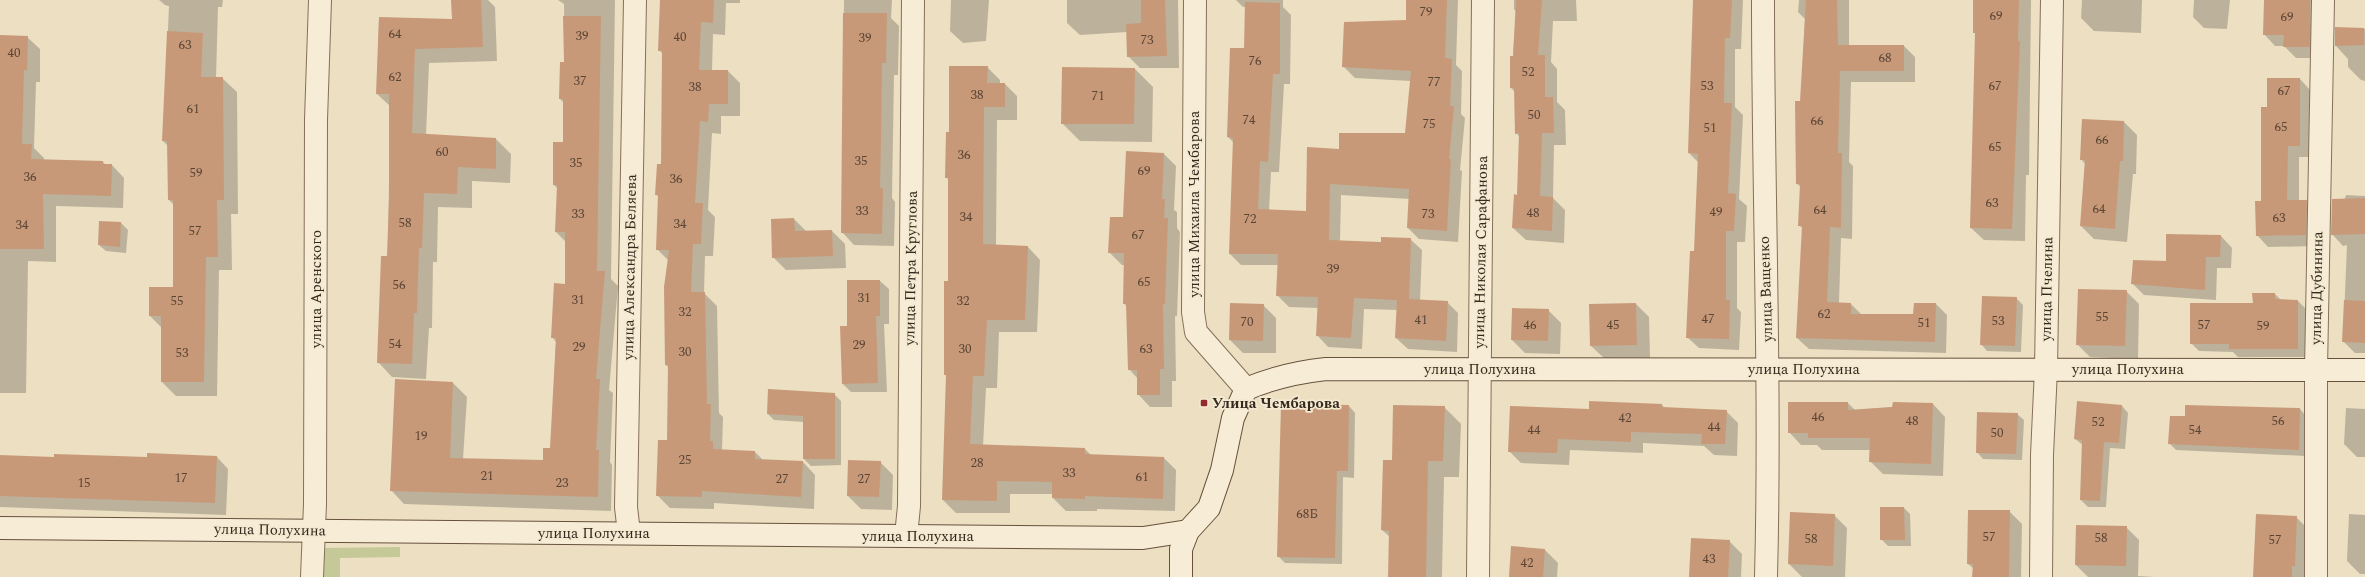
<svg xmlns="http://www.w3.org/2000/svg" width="2365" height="577" font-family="Spectral,serif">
  <rect width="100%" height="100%" fill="#ecdfc2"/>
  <path fill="#c4c997" d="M400,547v10l-60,1v19h-17v-29z"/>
  <g fill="#0003">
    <path d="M159,0h64l-1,7h-4l-2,71h6l15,14 1,122h-7l1,56h-13l-2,126h-41l-14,-14v-54l-12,-12 24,-28v-83l-5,-5 -1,-54 -5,-5 6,-135 -4,-1z"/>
    <path d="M452,0h36l7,7 2,54 -68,2 -3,72 70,4 15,15 -1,29 -38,-2v27l-34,-1 -1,55h-4l-1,66h-3l-3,51 -34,-2 -14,-15 10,-105 2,-151 -13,-12 2,-76 74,2z"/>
    <path d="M558,0h57l-4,279 7,7 -9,104 4,3 -3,69 2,3 -1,46 -207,-7 -13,-14 62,-107 14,14 -4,62 81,2 7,-11 5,-108 -4,-5 14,-52v-43l-10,-10 2,-43 -4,-4 10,-42v-40l-4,-4 5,-36 -1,-59z"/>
    <path d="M661,0h79v3h-14l-1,32 -12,-1 -1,37h16l12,12v33h-19v18l-9,-1 -4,77 7,7 -2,39h-8l-1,37 13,13 2,107 4,4 -1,33 33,2 8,8 40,2 12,13 -1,34 -100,-6v6l-44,-1 -12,-12 10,-55 1,-73 -3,-3 3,-104 -12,-12 2,-51 -3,-4 6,-29 1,-111 -4,-4z"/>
    <path d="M844,0h48l-1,18 8,8 -1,49h-4l-2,123 3,4 -1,44 -40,-1 -12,-13z"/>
    <path d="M951,0h38l-3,41 -23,2 -13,-12z"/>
    <path d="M1067,0h111l1,68h-39l-12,-12 -1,-24 -47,3 -13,-12z"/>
    <path d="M1236,0h47v7l8,8 -1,69h-6l-5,88h-8l-2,39 38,1 33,-62 66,-16 5,-53 -56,-3 -12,-12 64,-45v-21h51l-2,65 6,6 -1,43 4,4 -5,52 2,1 -4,71 -39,-3 -11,-11 2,-29 -69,-4 -1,47 42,1 28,-4 12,11 -2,51 27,1 11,11 -1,39 -49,-3 -12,-11 2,-28 -34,-1 -2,40 -34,-2 -11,-12 1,-27 -29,-1 -12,-12 2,-30h-38l-11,-11 4,-111 -6,-6 17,-88 1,-42h-3z"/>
    <path d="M1514,0h62l1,21h-24l-2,41 6,7v33l8,8 1,35h-12l-1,53 12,12 -1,33 -38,-3 -13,-12 5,-32 2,-59 -4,-4 -1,-41 -4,-4 5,-76 -2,-3z"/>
    <path d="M1695,0h48l-2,49h-6v58l8,8 -4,84 8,7 -2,36h-8v66l4,4 -2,38 -40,-2 -12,-11 8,-85 4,-89 -10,-10z"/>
    <path d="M1799,0h50v46h55l11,11v25h-64l-2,80 4,4 -1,73 -11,-1 -2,65 12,1 11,11h52l22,-11 11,11 -1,38 -137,-4 -12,-11 6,-109 -4,-4 2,-38 -4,-3 8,-165 -7,-7z"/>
    <path d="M1974,0h57l-2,175h-3l-1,66 -41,-1 -13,-12 5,-194 -2,-2z"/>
    <path d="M2082,0h60l-1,33 -47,-2 -13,-13z"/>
    <path d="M2194,0h36l-3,29 -23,-1 -11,-11z"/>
    <path d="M2265,0h57l-2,58h-24l-12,-12h-9l-11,-12z"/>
    <path d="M2336,28l29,1v52l-4,-1 -13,-13v-8l-12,-13z"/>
    <path d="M0,36l27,1 13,12v33h-4l-2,66 10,10v3l59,1 3,3h6l12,13 -1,30 -67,-2v56l-28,-1 -2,132h-26z"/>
    <path d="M987,67l13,13v4h5l12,12v24h-20l-1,126 32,1 12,13 -3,72h-38l-2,56h-11l-3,58 102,3 6,6 73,3 12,12 -1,41 -78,-2v2h-31l-13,-13v-4h-43v19h-54l-13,-13 6,-218v-102l-3,-3 4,-44z"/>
    <path d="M1135,69l18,18 -1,55 -72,-1 -18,-18z"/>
    <path d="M2300,79l11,12v66h-12v44h7l12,12 -1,33 -49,1 -11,-12 5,-33 6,-94z"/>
    <path d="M2082,120l42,2 13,13 -1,39h-3l-6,68 -33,-3 -13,-13 4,-62 -4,-5z"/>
    <path d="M1164,154l12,12 -2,44 3,2v16l3,4 -3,84h-2l1,65h-4v26h-22l-12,-13v-15l-9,-10 -2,-62 -3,-4 1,-38h-3l-13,-13 15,-34z"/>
    <path d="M2346,195l19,1v157h-10l-12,-12 4,-96 -4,1 -11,-12z"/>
    <path d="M794,219l13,13 25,-1 13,13 1,24 -60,2 -13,-13z"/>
    <path d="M100,222l21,1 7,7 -2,23 -20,-2 -7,-6z"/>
    <path d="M2221,236l11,12 -1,20h-14l-1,32 -72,-5 -12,-12 35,-20z"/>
    <path d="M880,281l9,8v35h-5l3,68h-36l-8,-8 5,-57z"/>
    <path d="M2126,291l13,13 -1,55 -48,-2 -13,-13z"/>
    <path d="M2275,294l6,6 17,1 8,8v48h-68l-5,-5 -34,-1 -8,-8 63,-39z"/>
    <path d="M2016,298l7,7 -2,47 -34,-1 -6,-7z"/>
    <path d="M1636,304l13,13 1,41h-46l-13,-12z"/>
    <path d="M1263,305l13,13v35h-33l-13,-13z"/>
    <path d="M1548,310l13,13 -1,31 -35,-1 -13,-13z"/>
    <path d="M834,394l7,7v64l-30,1 -7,-7v-37l-30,-2 -6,-6z"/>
    <path d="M1848,403l7,7 78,-6 12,13 -2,59 -60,-2 -13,-13 1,-11h-49l-5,-5h-16l-12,-13z"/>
    <path d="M2078,403l44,3 6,7 -3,36 -15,-1 -4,59h-18l-7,-7 2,-55 -8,-6z"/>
    <path d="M1662,405l3,3 61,3 12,12 -1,33 -23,-1 -10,-9 -61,-3v10l-73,-3 -1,15 -48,-2 -12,-12z"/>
    <path d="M1349,406l6,7 -1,65 -11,-1 -1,87 -57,-1 -7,-7z"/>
    <path d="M1444,407l17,17 -2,53h-15l-2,100h-53l1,-40 -8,-7 11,-69z"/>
    <path d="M2346,408l19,1v48h-8l-13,-13z"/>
    <path d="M2300,409l6,7 -1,40 -129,-6 -7,-7 17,-26z"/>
    <path d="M2017,414l7,6 -2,40 -39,-1 -6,-7z"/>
    <path d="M0,456l55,2 162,-1 11,12 -2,46 -226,-8z"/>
    <path d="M880,462l13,13 -1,35 -31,-1 -13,-13z"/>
    <path d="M1904,508l6,6 1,32h-23l-7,-7z"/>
    <path d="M2009,511l13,13 -1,53h-48l1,-8 -6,-5z"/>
    <path d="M2349,514l16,1v59h-5l-13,-13z"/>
    <path d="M1834,515l13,13 -2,49h-43l-13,-13z"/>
    <path d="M2296,517l13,13 -2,47h-49z"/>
    <path d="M2126,527l13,13 -1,36 17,1h-67l-12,-12z"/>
    <path d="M1729,541l13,13 -1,23h-50z"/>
    <path d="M1545,550l13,13 -1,14h-47z"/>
  </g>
  <g fill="#c89979">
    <path d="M451,0h30l2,47 -68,2 -3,84 84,5v31l-38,-2 -1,27 -33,-1 -2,55h-3l-2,65h-3l-2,51 -35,-1 4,-107h6l2,-57v-105h-13l3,-77 73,2z"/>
    <path d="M660,0h54l-1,23 -12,-1 -2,48h29v34h-19l-1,18 -8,-1 -5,82h8l-2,41h-8l-2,48h14l2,112h4l-1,37h3v8l42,2v8l48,2 -2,36 -99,-6v6l-46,-1 2,-56h9l1,-75h-3l-1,-78 5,-37h-13l2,-55h-3l2,-31h4l1,-113h-4z"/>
    <path d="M1141,0h24l2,56 -40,1 -1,-33 15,-1z"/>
    <path d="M1406,0h41l-2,58 7,1 -2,47h4l-5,53h2l-4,72 -40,-3 2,-39 -79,-5 -1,56 52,2v-5l30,1 -2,61 39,2 -2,40 -51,-3 2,-38 -43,-2 -3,40 -35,-2 2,-39 -42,-1 2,-42h-49l4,-116 -6,-1 3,-89h14l1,-46 35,1v71h-7l-5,88 -8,-1 -2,48 48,2 1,-64 32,2v-16h66l6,-62 -69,-4 2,-45 62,-2z"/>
    <path d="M1516,0h26l-4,55h7v42h8l1,36h-12l-2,63 13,1 -1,34 -40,-3 2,-34 3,1 2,-62 -4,1 -1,-46h-4v-32h3z"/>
    <path d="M1693,0h39l-2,38h-5l-1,65h8l-4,90 8,1 -2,37h-8v69h4l-1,39 -43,-1 4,-87h4l4,-97 -10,-1z"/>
    <path d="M1806,0h31l1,45h66v26h-64l-2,82h4l-1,75 -11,-1 -3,75 24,1v11h62l1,-11h22l-1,39 -139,-4 6,-112h-4l2,-42h-4l-1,-83h5z"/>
    <path d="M1973,0h46l-1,41h2l-8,188 -42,-1 5,-195h-2z"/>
    <path d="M2264,0h46v47h-27l1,-12h-21z"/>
    <path d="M843,13h44l-1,50h-4l-1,78 -1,47h3l-1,46 -41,-1z"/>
    <path d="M563,16h38l-4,255h8l-9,108h4l-4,71h3l-1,47 -208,-6 5,-112 58,3 -3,76 93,2v-12h7l6,-110h-5l3,-55 11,1v-52h-10l2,-47h-4v-43h10v-43h-4l1,-37h4z"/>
    <path d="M2335,27l29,1v17l-29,1z"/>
    <path d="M167,31l36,2 -2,44h22l1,123h-7l1,57h-12l-2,125h-43v-66h-12v-29h24v-87h-5l-1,-59h-5z"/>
    <path d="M0,35l28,1 -1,34h-3l-2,74h10l-1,15 72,2v3h9l-1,32 -68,-2 1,55h-44z"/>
    <path d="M949,66h39l-1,17h18v24h-21l-1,137 45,2 -3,74h-38l-3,56h-11l-3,68 115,4v6l79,3 -1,42 -78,-3v3l-33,-1v-16l-55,-1v20l-55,-1 4,-125h-2v-94h4v-103h-3l1,-46h3z"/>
    <path d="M1062,67l73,1 -1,56h-73z"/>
    <path d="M2267,78h33v68h-12l-1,54h20l-1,35 -50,1 -1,-35h6v-94h6z"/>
    <path d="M2082,119l42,2 -1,40h-3l-5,68 -35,-3 5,-66h-5z"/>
    <path d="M1126,151l38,2 -2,46h3l-1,19h4l-3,86h-2l1,65h-4v26h-23v-25h-9l-2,-66h-3l1,-51h-16l2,-36h13z"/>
    <path d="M2365,198v36l-34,1 1,-36z"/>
    <path d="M794,218l1,13 37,-1 1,26 -61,2 -1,-39z"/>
    <path d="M99,221l22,1 -1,25 -22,-2z"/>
    <path d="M2166,234l55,1 -1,22h-14l-1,33 -74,-6 2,-24 33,1z"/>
    <path d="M847,280h33v36h-4l2,67 -36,1 -2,-58h7z"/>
    <path d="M2078,289l49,1 -2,56 -49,-1z"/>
    <path d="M2252,293h23v6l23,1v49h-69v-5h-39v-41h63z"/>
    <path d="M1982,296l35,1 -2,49 -35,-1z"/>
    <path d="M2344,300l21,1v42l-23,-1z"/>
    <path d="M1230,303l34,1 -1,37 -34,-1z"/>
    <path d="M1636,303l1,42 -47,1 -1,-42z"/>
    <path d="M1512,308l37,1 -1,32 -37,-1z"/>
    <path d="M768,389l67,4v66h-32v-43l-36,-2z"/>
    <path d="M1589,401l73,3v3l65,3 -2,34h-24l1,-10 -71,-2v10l-73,-3 -1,14 -49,-1 2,-46 79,3z"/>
    <path d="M2077,401l45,4 -3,38 -15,-1 -4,59 -20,-1 2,-60 -8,-1z"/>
    <path d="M1788,402h60v8l44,-3 1,-5 40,1 -2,61 -62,-2 1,-24h-62v-5h-20z"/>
    <path d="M1281,404l68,1 -1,66h-11l-2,87 -58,-1z"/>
    <path d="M1393,405l52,1 -2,55h-15l-2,116h-38l1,-46 -8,-1 2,-70h9z"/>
    <path d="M2185,405l115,3 -1,42 -131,-6 2,-28h15z"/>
    <path d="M1977,412l41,1 -2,41 -40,-1z"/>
    <path d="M147,453l70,3 -2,47 -215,-7v-41l54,2v-3l93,3z"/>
    <path d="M848,460l33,1 -2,36 -32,-1z"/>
    <path d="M1880,507h24l1,33h-25z"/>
    <path d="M1968,510h42l-1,67h-37l1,-13h-6z"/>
    <path d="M1790,512l45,2 -2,52 -45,-2z"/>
    <path d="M2256,514l41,2 -2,50h-3v11h-39z"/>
    <path d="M2076,525l51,1 -1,40 -51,-1z"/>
    <path d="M1691,538l39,2 -2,37h-39z"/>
    <path d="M1511,546l34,3 -2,28h-34z"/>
  </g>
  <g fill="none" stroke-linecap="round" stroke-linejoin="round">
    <defs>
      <g id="street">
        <path d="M1195,0l-2,312 3,20 50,57"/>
        <path d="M1763,0c0,192 8,385 3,577"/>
        <path d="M629,533l-3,-26 9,-507"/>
        <path d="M906,536l3,-30 4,-506"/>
        <path d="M312,577l3,-73 1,-384 4,-120"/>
        <path d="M1478,577l5,-577"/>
        <path d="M2041,577l1,-122 4,-86 6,-369"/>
        <path d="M2316,577v-207l7,-370"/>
      </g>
      <g id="secondary">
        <path d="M0,528l1143,10 45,-7"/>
        <path d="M1181,577v-28l7,-18 21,-23 13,-38 11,-52 13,-29c26,-11 52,-17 80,-20l1039,1"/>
      </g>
    </defs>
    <use href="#street" stroke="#85705a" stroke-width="24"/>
    <use href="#secondary" stroke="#67513d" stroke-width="24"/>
    <use href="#street" stroke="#f7ecd5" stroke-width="22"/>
    <use href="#secondary" stroke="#f7ecd5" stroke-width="22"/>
  </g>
  <rect fill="#912d30" stroke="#f4e9d1" stroke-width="1.5" x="1200" y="399" width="8" height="8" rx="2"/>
  <g text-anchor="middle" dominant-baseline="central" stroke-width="3.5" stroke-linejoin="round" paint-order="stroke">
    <g font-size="13" fill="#5a4535">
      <text x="1426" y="12">79</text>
      <text x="1996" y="16">69</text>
      <text x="2287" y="17">69</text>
      <text x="395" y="34">64</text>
      <text x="582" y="36">39</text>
      <text x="680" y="37">40</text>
      <text x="865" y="38">39</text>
      <text x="1147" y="40">73</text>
      <text x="185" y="45">63</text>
      <text x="14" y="53">40</text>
      <text x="1885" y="58">68</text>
      <text x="1255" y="61">76</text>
      <text x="1528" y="72">52</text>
      <text x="395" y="77">62</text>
      <text x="580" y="81">37</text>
      <text x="1434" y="82">77</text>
      <text x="1707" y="86">53</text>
      <text x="1995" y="86">67</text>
      <text x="695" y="87">38</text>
      <text x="2284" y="91">67</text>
      <text x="977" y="95">38</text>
      <text x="1098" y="96">71</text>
      <text x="193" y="109">61</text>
      <text x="1534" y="115">50</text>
      <text x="1249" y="120">74</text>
      <text x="1817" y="121">66</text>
      <text x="1429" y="124">75</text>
      <text x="2281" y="127">65</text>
      <text x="1710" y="128">51</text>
      <text x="2102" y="140">66</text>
      <text x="1995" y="147">65</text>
      <text x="442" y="152">60</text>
      <text x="964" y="155">36</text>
      <text x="861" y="161">35</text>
      <text x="576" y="163">35</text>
      <text x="1144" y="171">69</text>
      <text x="196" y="173">59</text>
      <text x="30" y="177">36</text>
      <text x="676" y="179">36</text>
      <text x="1992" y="203">63</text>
      <text x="2099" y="209">64</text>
      <text x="1820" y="210">64</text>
      <text x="862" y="211">33</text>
      <text x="1716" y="212">49</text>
      <text x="1533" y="213">48</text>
      <text x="578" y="214">33</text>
      <text x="1428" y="214">73</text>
      <text x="966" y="217">34</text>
      <text x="2279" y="218">63</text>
      <text x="1250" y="219">72</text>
      <text x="405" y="223">58</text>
      <text x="680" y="224">34</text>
      <text x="22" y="225">34</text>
      <text x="195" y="231">57</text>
      <text x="1138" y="235">67</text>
      <text x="1333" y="269">39</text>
      <text x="1144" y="282">65</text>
      <text x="399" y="285">56</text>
      <text x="864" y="298">31</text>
      <text x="578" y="300">31</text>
      <text x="177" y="301">55</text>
      <text x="963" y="301">32</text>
      <text x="685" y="312">32</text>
      <text x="1824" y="314">62</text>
      <text x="2102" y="317">55</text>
      <text x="1708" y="319">47</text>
      <text x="1421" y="320">41</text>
      <text x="1998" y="321">53</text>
      <text x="1247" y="322">70</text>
      <text x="1924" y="323">51</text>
      <text x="1530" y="325">46</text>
      <text x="1613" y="325">45</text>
      <text x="2204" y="325">57</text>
      <text x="2263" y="326">59</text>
      <text x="395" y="344">54</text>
      <text x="859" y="345">29</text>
      <text x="579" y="347">29</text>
      <text x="965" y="349">30</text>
      <text x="1146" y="349">63</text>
      <text x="685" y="352">30</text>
      <text x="182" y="353">53</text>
      <text x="1818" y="417">46</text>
      <text x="1625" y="418">42</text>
      <text x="1912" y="421">48</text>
      <text x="2278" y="421">56</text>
      <text x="2098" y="422">52</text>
      <text x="1714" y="427">44</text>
      <text x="1534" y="430">44</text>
      <text x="2195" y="430">54</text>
      <text x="1997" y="433">50</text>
      <text x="421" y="436">19</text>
      <text x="685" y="460">25</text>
      <text x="977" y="463">28</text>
      <text x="1069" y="473">33</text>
      <text x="487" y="476">21</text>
      <text x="1142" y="477">61</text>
      <text x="181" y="478">17</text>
      <text x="782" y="479">27</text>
      <text x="864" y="479">27</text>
      <text x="84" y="483">15</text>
      <text x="562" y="483">23</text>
      <text x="1307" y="514">68Б</text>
      <text x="1989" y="537">57</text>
      <text x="2101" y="538">58</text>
      <text x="1811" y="539">58</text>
      <text x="2275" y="540">57</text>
      <text x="1709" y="559">43</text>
      <text x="1527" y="563">42</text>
    </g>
    <g font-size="15" fill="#35291e" stroke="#f4e9d1">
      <text transform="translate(1194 204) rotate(-90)">улица Михаила Чембарова</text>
      <text transform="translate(1481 252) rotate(-89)">улица Николая Сарафанова</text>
      <text transform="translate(630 267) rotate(-89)">улица Александра Беляева</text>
      <text transform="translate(911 268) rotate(-89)">улица Петра Круглова</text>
      <text transform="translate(2317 288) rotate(-89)">улица Дубинина</text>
      <text transform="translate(316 289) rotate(-90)">улица Аренского</text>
      <text transform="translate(1766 289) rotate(-92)">улица Ващенко</text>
      <text transform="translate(2047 289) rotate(-89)">улица Пчелина</text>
      <text x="1480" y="369">улица Полухина</text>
      <text x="1804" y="369">улица Полухина</text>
      <text x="2128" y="369">улица Полухина</text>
      <text transform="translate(270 530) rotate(1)">улица Полухина</text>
      <text x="594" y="533">улица Полухина</text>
      <text x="918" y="536">улица Полухина</text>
    </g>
    <g font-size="15" font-weight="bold" fill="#35291e" stroke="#f4e9d1" text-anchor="start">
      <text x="1212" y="403">Улица Чембарова</text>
    </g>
  </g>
</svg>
